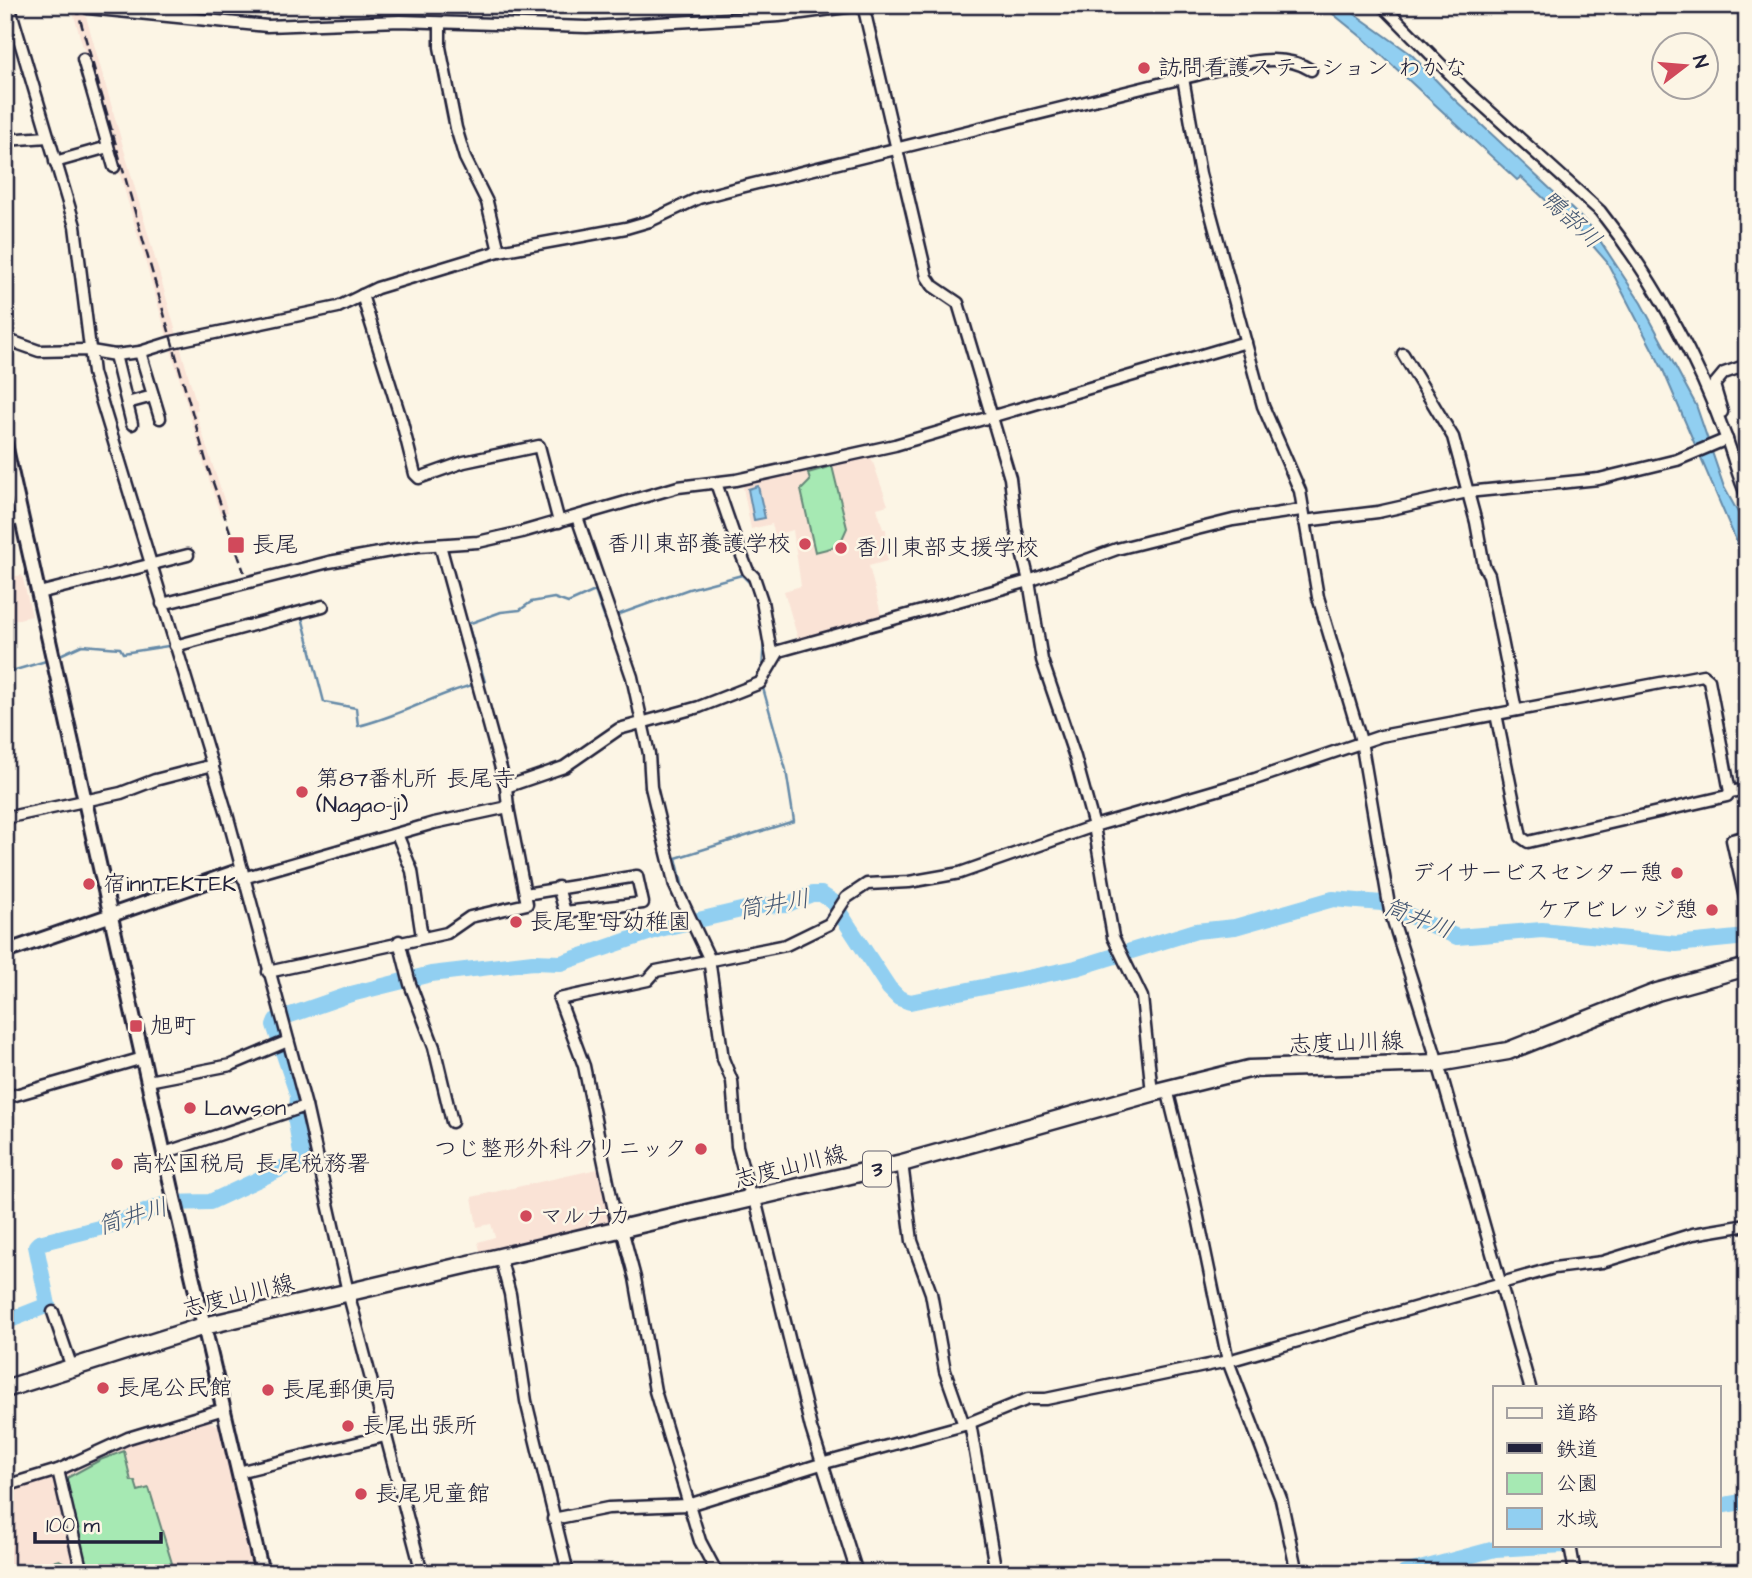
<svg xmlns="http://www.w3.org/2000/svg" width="1752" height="1578" font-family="'Architects Daughter','Klee One',sans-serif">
  <rect width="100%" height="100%" fill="#fcf5e5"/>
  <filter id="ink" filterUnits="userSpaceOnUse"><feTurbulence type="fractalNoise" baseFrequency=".0143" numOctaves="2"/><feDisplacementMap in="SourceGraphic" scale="14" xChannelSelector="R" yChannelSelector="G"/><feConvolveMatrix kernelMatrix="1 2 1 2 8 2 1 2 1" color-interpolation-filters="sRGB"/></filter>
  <g filter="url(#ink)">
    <g fill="#fae3d6">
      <path d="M83,6l115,403 -3,2 33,101 -8,2 -15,-47 -133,-458z"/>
      <path d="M870,454l18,51 -11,3 6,21h3l1,32 -18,5 13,52 -83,24 -15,-51 17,-5 -8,-56 -18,5 -3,-11 -21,5 -9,-47z"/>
      <path d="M22,575l10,41 -26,6 -1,-16 4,-1 -2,-5 5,-2 -5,-20z"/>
      <path d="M602,1168l11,55 -132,32 -3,-13 17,-5 -4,-13 -14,3 -5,-30z"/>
      <path d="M206,1420l15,7 33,136 -47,10h-122l-24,-99 72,-34z"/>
      <path d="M57,1475l24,98h-76v-83z"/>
    </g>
    <g fill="#a6e9b3" stroke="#648677" stroke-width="2">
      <path d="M832,466l15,62 -8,18 -24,6 -14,-62 9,-9 -2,-8z"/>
      <path d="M124,1451l7,30h4l3,10 11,-3 26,85h-87l-3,-5 -20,-89 35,-19z"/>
      <path d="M59,1560l13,7v6h-62z"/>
    </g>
    <g fill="#91cff1" stroke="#658aa8" stroke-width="2">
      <path d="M520,5h80l-15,4 -68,2z"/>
      <path d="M1322,5h20l69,49 43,45 137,128 50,76 55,102 28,82 23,42v37l-84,-196 -56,-108 -21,-24 -65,-61 -4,3 -153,-141z"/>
      <path d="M758,486l7,32 -11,2 -6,-31z"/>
    </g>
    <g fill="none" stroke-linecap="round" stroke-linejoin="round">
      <g stroke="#658aa8" stroke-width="2.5">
        <path d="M617,615l72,-26 53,-14 8,8 8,24"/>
        <path d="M204,643l98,-26 22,85 32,6 2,18c40,-9 74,-30 114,-41"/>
        <path d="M60,655l22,-10 38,3 3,5 45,-7"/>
        <path d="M762,672l2,-35"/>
        <path d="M5,673l41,-12"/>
        <path d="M485,682l-17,-58 33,-12 19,-2 11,-8 23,-4 14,5 27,-12 10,28"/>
        <path d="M699,921l-14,-25 -9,-38 118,-37 -8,-51 -23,-82"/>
      </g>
      <g stroke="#91cff1" stroke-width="16">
        <path d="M5,1322l43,-17 -12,-59 3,-3 72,-18 57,-22 42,-1 92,-43 -6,-37 2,-26 -24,-71 2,-5 75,-26 80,-20 102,-12 28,1 99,-34 98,-23 28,-1 26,-11h9l11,7 57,87 10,10 11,4 166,-34 120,-37 39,-4 98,-28 49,4 75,34 85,-7 134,14 71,-7"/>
        <path d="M1719,1506l28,-5"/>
        <path d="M1405,1573l90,-24 69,-4"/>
      </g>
      <defs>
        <g id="minor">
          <path d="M9,5l66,221 18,147 134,441 79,292 42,186 74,281"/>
          <path d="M863,5l64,272 6,9 25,17 52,175 6,50 13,53 13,79 33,97 19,69 19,111 29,60 10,96"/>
          <path d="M1382,5l83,84 135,122c53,67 98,148 127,229 7,18 11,38 20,56"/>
          <path d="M88,8l179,18 133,-5 187,6 192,-11 83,-11"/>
          <path d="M440,23v24l16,81 9,30 22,44 12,49"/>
          <path d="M83,59l31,108"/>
          <path d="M1183,78c39,-8 92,-31 128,-8"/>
          <path d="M5,140l43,-3"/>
          <path d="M55,162l53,-15"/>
          <path d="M362,295l40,127 13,52 4,4 45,-16 75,-16 20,76"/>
          <path d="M5,339l34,12 46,-1 30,5 25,-3 32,-10 166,-35 39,-19 122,-37 127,-23 24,-7 49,-23 34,-9 450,-111 17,96 63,232 37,85 18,106 43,144 29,170 48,152 92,324"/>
          <path d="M140,352l20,66"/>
          <path d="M1403,354l50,83 23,85 8,44 5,9 27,135"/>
          <path d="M115,355l17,69"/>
          <path d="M127,403l26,-7"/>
          <path d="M1722,412l-8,-27 10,-12 23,-8"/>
          <path d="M716,483l20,58 12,30 6,6 8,24 10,57"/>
          <path d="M577,517l55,160 17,77 2,33 24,99 34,72 14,101 9,22 5,65 14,54"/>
          <path d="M1304,521l74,-9 89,-20 132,-13 78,-19 50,-21"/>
          <path d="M5,523l17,-5"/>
          <path d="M440,545l66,242"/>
          <path d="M39,593l149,-38"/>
          <path d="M162,604l167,-42 89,-16 60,-4 44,-10 156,-45 58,-7 159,-35 351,-103"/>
          <path d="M175,646l148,-40"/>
          <path d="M1496,714l25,123 7,5 199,-46 3,-4"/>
          <path d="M5,818l116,-25 34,-13 58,-15"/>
          <path d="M397,834l15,37 10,66"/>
          <path d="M1747,836l-15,4 15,67"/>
          <path d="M243,878l191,-55 74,-16 -2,-20 58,-20 55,-38 80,-22 61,-24 19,-32 250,-70 88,-32 116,-29 68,-10"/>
          <path d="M525,894l112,-18 6,27 -78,9 -7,-25"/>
          <path d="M399,941l11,43 24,63 18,75"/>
          <path d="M268,972l179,-39 23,-16 57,-13 -19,-97"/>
          <path d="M148,1081l83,-16 57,-24"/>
          <path d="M1167,1089l27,109 34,163 53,138 16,74"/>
          <path d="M5,1098l138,-40"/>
          <path d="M164,1153l142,-47"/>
          <path d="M902,1163l10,78 19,52 14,78 19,54"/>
          <path d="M755,1199l56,229 46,145"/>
          <path d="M622,1229l13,49 20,113 45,150 17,32"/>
          <path d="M618,1230l-34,-164 -25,-67 89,-19 8,-9 130,-26 43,-21 17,-26 21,-14 42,-2 51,-9 134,-47 161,-47 126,-43 322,-61 6,5 21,112 17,-3"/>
          <path d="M500,1257l10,37 16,107 42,172"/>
          <path d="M53,1312l19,56"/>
          <path d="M970,1423l26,150"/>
          <path d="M58,1470l24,103"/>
          <path d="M238,1472l147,-36"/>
          <path d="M5,1486l53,-16 70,-32 96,-29"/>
          <path d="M553,1519l55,-11 80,-3 133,-41 143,-39 64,-26h18l182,-38 326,-93 48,-6 91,-28 54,-9"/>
          <path d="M1570,1545l5,28"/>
          <path d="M1734,1573l13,-5"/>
        </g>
        <g id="tertiary">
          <path d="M5,444l169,754 88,375"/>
          <path d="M5,952l236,-82"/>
        </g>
        <path id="primary" d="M5,1389l199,-63 698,-163 250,-70 97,-24 189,-6 70,-12 149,-59 90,-25"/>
      </defs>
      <use href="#minor" stroke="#22223b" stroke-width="15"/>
      <use href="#tertiary" stroke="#22223b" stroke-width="18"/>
      <use href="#primary" stroke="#22223b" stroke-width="21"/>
      <use href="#minor" stroke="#fcf5e5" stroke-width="10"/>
      <use href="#tertiary" stroke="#fcf5e5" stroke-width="12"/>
      <use href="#primary" stroke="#fcf5e5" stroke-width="16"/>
      <path stroke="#22223b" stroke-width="2.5" stroke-dasharray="10 5" stroke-linecap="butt" d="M76,5l132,463 36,104"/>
    </g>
  </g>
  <g fill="#d1495b" stroke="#fcf5e5" stroke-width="2.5">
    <circle cx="1144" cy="68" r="7"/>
    <circle cx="805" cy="544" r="7"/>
    <rect x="227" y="536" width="18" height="18" rx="3.5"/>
    <circle cx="841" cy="548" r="7"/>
    <circle cx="302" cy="792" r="7"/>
    <circle cx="1677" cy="873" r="7"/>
    <circle cx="89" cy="884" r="7"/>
    <circle cx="1712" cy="910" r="7"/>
    <circle cx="516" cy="922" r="7"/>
    <rect x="129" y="1019" width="14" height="14" rx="3.5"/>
    <circle cx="190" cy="1108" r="7"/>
    <circle cx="701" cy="1149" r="7"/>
    <circle cx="117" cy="1164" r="7"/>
    <circle cx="526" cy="1216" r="7"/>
    <circle cx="103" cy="1388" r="7"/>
    <circle cx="268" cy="1390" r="7"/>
    <circle cx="348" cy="1426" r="7"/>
    <circle cx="361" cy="1494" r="7"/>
  </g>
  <g text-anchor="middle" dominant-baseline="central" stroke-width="5" stroke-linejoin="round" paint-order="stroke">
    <rect fill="#fcf5e5" stroke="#63616e" stroke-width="2" x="863" y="1151.5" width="28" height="35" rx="5"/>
    <g font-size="21" font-weight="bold" fill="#22223b">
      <text x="877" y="1169">3</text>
    </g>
    <g font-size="23" fill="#22223b" stroke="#fcf5e5" text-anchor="start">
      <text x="1158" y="68">訪問看護ステーション わかな</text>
      <text x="791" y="544" text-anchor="end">香川東部養護学校</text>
      <text x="252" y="545">長尾</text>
      <text x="855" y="548">香川東部支援学校</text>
      <text x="316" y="779">第87番札所 長尾寺<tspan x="316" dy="26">(Nagao-ji)</tspan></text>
      <text x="1663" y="873" text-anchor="end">デイサービスセンター憩</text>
      <text x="103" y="884">宿innTEKTEK</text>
      <text x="1698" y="910" text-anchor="end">ケアビレッジ憩</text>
      <text x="530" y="922">長尾聖母幼稚園</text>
      <text x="150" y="1026">旭町</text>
      <text x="204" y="1108">Lawson</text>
      <text x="687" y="1149" text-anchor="end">つじ整形外科クリニック</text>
      <text x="131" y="1164">高松国税局 長尾税務署</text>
      <text x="540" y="1216">マルナカ</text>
      <text x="117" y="1388">長尾公民館</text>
      <text x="282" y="1390">長尾郵便局</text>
      <text x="362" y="1426">長尾出張所</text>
      <text x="375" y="1494">長尾児童館</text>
    </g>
    <g font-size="23" fill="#22223b" stroke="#fcf5e5">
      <text transform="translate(1346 1043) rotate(-2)">志度山川線</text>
      <text transform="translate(790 1167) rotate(-14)">志度山川線</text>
      <text transform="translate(238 1296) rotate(-14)">志度山川線</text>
    </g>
    <g font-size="24" font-style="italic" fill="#435672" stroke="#fcf5e5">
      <text transform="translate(1571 220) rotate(43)">鴨部川</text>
      <text transform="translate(774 905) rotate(-10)">筒井川</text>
      <text transform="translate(1418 919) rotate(21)">筒井川</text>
      <text transform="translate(133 1217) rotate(-17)">筒井川</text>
    </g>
  </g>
  <rect width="1752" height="1578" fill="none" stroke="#fcf5e5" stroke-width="28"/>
  <rect x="14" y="14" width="1724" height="1550" fill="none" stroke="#22223b" stroke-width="2.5" filter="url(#ink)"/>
  <rect x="1493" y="1386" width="228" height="161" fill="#fcf5e5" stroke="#a5a1a1" stroke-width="2"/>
  <rect x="1507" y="1408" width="35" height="10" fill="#fcf5e5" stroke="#a5a1a1" stroke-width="2"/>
  <text x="1556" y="1420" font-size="21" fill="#22223b">道路</text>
  <rect x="1507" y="1443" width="35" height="10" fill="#22223b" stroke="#a5a1a1" stroke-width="2"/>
  <text x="1556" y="1456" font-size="21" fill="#22223b">鉄道</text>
  <rect x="1507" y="1473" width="35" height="21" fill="#a6e9b3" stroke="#a5a1a1" stroke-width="2"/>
  <text x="1556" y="1490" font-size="21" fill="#22223b">公園</text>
  <rect x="1507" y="1508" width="35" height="21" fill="#91cff1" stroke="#a5a1a1" stroke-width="2"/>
  <text x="1556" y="1526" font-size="21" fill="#22223b">水域</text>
  <g transform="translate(1685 66) rotate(74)"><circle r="33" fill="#fcf5e5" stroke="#a5a1a1" stroke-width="2"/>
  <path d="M0-5L12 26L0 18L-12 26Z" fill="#d1495b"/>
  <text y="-10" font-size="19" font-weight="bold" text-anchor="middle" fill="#22223b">N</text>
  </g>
  <path d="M35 1532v10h126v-10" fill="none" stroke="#22223b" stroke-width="3.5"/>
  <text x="46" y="1532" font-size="21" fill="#22223b" stroke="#fcf5e5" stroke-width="5" paint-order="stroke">100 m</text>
</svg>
